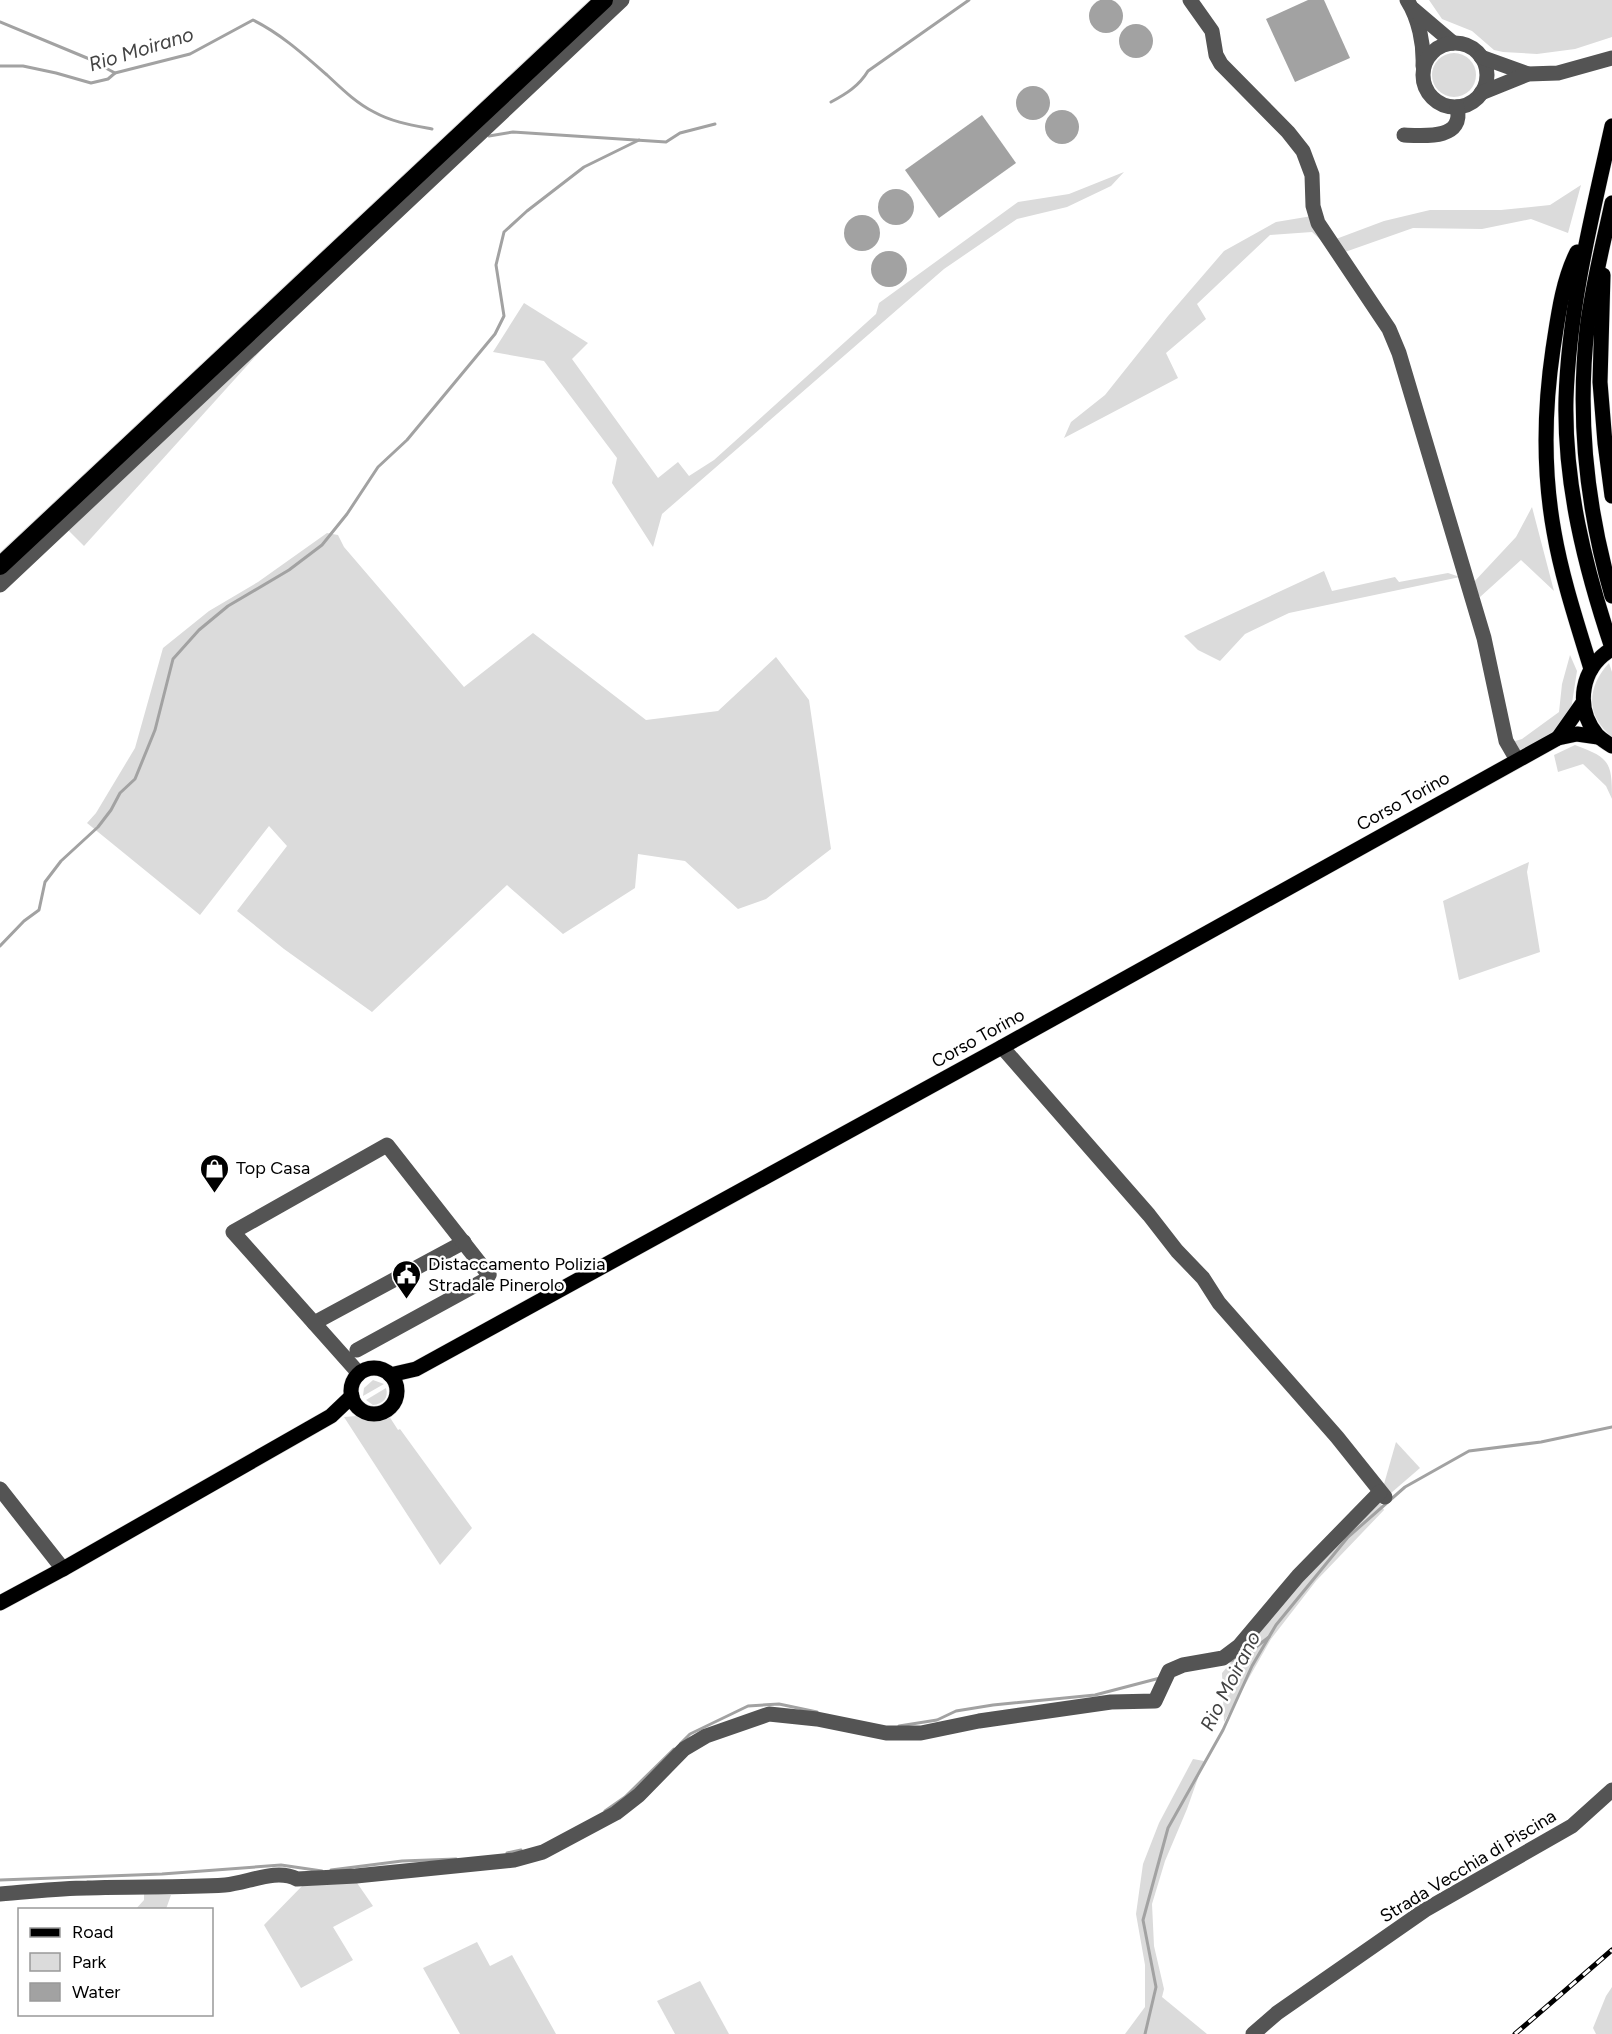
<svg xmlns="http://www.w3.org/2000/svg" width="1612" height="2034" font-family="Figtree,sans-serif">
  <rect width="100%" height="100%" fill="#fff"/>
  <g fill="#dbdbdb">
    <path d="M1429,0h183v37l-37,12 -38,5 -34,-2 -9,-2 -22,-19 -30,-12z"/>
    <circle cx="1454" cy="75" r="22"/>
    <path d="M1124,172l-13,14 -44,21 -50,12 -73,50 -282,245 -9,33 -41,-64 5,-25 -73,-97 -51,-9 31,-49 64,40 -16,16 86,119 20,-16 11,14 25,-16 162,-146 3,-11 139,-101 51,-8z"/>
    <path d="M1581,185l-13,48 -37,-14 -49,10 -69,-1 -68,24 -9,-13 48,-18 46,-11h71l49,-5z"/>
    <path d="M1312,216l19,33 -19,-17 -42,3 -73,69 9,15 -40,34 12,25 -114,60 7,-16 34,-27 63,-79 56,-65 52,-29z"/>
    <path d="M283,326l-199,220 -17,-17z"/>
    <path d="M1532,507l22,84 -33,-31 -41,37 -7,-14 43,-46z"/>
    <path d="M327,533l11,2 6,12 120,140 69,-54 113,87 72,-9 58,-54 33,43 22,149 -65,50 -28,10 -53,-48 -47,-7 -3,34 -72,46 -56,-49 -135,127 -88,-63 -47,-38 50,-65 -18,-20 -69,89 -113,-92 9,-10 39,-65 28,-100 46,-37 49,-29z"/>
    <path d="M1324,571l8,20 63,-14 4,5 49,-9 12,4 -171,36 -44,21 -25,27 -22,-11 -14,-14z"/>
    <path d="M1570,655l7,16 -7,45 -9,13 -33,21h-10l-6,-8 10,-3 37,-27 3,-28z"/>
    <path d="M1609,663l3,9v65c-27,-22 -25,-50 -3,-74z"/>
    <path d="M1575,745c35,13 37,17 37,54l-6,-13 -23,-22 -25,8 -4,-17z"/>
    <path d="M1529,862l-2,10 13,80 -81,28 -16,-79z"/>
    <path d="M373,1380l11,4 -21,12 1,-8z"/>
    <path d="M386,1388c3,10 -3,16 -13,17l-7,-5z"/>
    <path d="M357,1416l13,5 19,-5 9,14 2,-1 72,99 -32,37 -96,-148z"/>
    <path d="M1396,1442l24,26 -29,25 -7,-9z"/>
    <path d="M1379,1500l5,10 -68,71 -45,58 -47,83 -2,-49 65,-79z"/>
    <path d="M1193,1759l11,2 -17,48 -22,52 -13,43 2,42 10,43 -2,8 45,37h-82l20,-27v-42l-9,-51 7,-50 16,-41z"/>
    <path d="M355,1880l18,26 -40,21 20,33 -52,28 -37,-63 41,-42z"/>
    <path d="M144,1893l27,2 -5,14 -31,1 9,-10z"/>
    <path d="M477,1942l13,24 22,-11 44,79h-96l-37,-66z"/>
    <path d="M700,1981l29,53h-54l-18,-33z"/>
    <path d="M1612,1987v47h-16l-3,-6 13,-32z"/>
  </g>
  <g fill="#a2a2a2">
    <circle cx="1106" cy="16" r="17"/>
    <path d="M1308,0h16l26,58 -55,24 -29,-63z"/>
    <circle cx="1136" cy="41" r="17"/>
    <circle cx="1033" cy="103" r="17"/>
    <circle cx="1062" cy="127" r="17"/>
    <path d="M982,115l34,48 -77,55 -34,-48z"/>
    <circle cx="896" cy="207" r="18"/>
    <circle cx="862" cy="233" r="18"/>
    <circle cx="889" cy="269" r="18"/>
  </g>
  <g fill="none" stroke-linecap="round" stroke-linejoin="round">
    <g stroke="#a2a2a2" stroke-width="3">
      <path d="M0,22l87,36 28,15"/>
      <path d="M0,66h23l33,7 35,10 17,-4 7,-6 75,-19 63,-34c28,14 50,34 74,55 14,13 29,28 47,37 18,10 37,13 58,17"/>
      <path d="M831,102c15,-8 28,-16 37,-31l101,-71"/>
      <path d="M489,136l24,-4 153,10 14,-9 35,-9"/>
      <path d="M0,946l24,-25 15,-11 6,-28 16,-21 37,-34 13,-17 9,-17 15,-14 20,-49 18,-71 26,-29 29,-24 61,-36 33,-25 25,-31 31,-47 29,-27 88,-106 9,-18 -8,-51 8,-33 23,-21 57,-44 55,-27"/>
      <path d="M1230,1661l13,-4 26,-20"/>
      <path d="M899,1726l38,-6 19,-9 37,-6 102,-10 65,-17"/>
      <path d="M681,1743l9,-9 58,-28 31,-2 38,8"/>
      <path d="M605,1811l20,-14 49,-48"/>
      <path d="M507,1853l14,-3"/>
      <path d="M331,1870l71,-9 54,-2"/>
      <path d="M0,1880l162,-6 119,-9 41,6"/>
      <path d="M1145,2034l11,-47 -13,-67 25,-92 55,-98 29,-64 24,-41 72,-88 57,-50 64,-36 72,-9 71,-15"/>
    </g>
    <defs>
      <g id="major">
        <path d="M1612,126c-20,90 -43,180 -46,273 -2,85 19,168 46,249"/>
        <path d="M1612,203c-9,42 -20,84 -25,126 -10,90 0,180 25,267"/>
        <path d="M1577,252c-15,30 -19,65 -24,97 -9,61 -10,122 1,183 8,46 23,91 37,137"/>
        <path d="M1603,275l-3,107 5,61 7,53"/>
        <path d="M1612,649c-31,18 -38,58 -15,86 4,4 10,8 15,11"/>
        <path d="M1558,738l24,-34"/>
        <circle cx="374" cy="1391" r="23"/>
        <path d="M390,1375l26,-6 586,-322 556,-309 19,-4 21,3"/>
        <path d="M0,1603l63,-34 268,-153 21,-20"/>
      </g>
      <path id="highway" d="M0,566l604,-566"/>
    </defs>
    <use href="#major" stroke="#dbdbdb" stroke-width="16"/>
    <use href="#highway" stroke="#dbdbdb" stroke-width="20"/>
    <g stroke="#545454" stroke-width="15">
      <path d="M1190,0l22,31 4,24 5,9 67,68 15,19 9,24 1,31 5,17 71,106 10,24 85,285 22,103 11,19"/>
      <path d="M1407,0c12,19 17,44 16,66"/>
      <path d="M1413,9l40,34"/>
      <circle cx="1455" cy="75" r="32"/>
      <path d="M1481,57l47,17"/>
      <path d="M1481,93l47,-19 30,-1 54,-15"/>
      <path d="M1404,135c20,1 61,5 53,-28"/>
      <path d="M0,585l622,-585"/>
      <path d="M1002,1047l147,168 28,36 26,27 16,25 118,134 48,60"/>
      <path d="M314,1323l150,-81"/>
      <path d="M357,1350l128,-70 4,-5 -102,-130 -154,87 122,137 3,6"/>
      <path d="M0,1489l63,80"/>
      <path d="M0,1894c29,-2 58,-6 87,-6 46,-2 92,0 138,-3 23,-2 51,-17 72,-6l59,-3 158,-16 29,-8 73,-39 23,-18 45,-46 22,-13 63,-22 48,5 69,14h35l58,-12 132,-19 44,-1 14,-30 14,-6 40,-7 16,-12 59,-70 82,-84"/>
      <path d="M1253,2034l24,-21 148,-103 147,-84 40,-36"/>
    </g>
    <use href="#major" stroke="#000" stroke-width="15"/>
    <use href="#highway" stroke="#000" stroke-width="18"/>
    <defs>
      <path id="rail" d="M1515,2034l97,-84"/>
    </defs>
    <use href="#rail" stroke="#000" stroke-width="5"/>
    <use href="#rail" stroke="#fff" stroke-width="3" stroke-dasharray="9" stroke-linecap="butt"/>
  </g>
  <defs>
    <symbol id="shop-pin" viewBox="-11 -11 22 30"><path d="M0 17L-7.5 6A9.5 9.5 0 1 1 7.5 6Z" fill="#000" stroke="#fff"/><path d="M-5-2.5h2.3a2.7 3.5 0 0 1 5.4 0H5L5.5 6h-11ZM-1.5-2.5h3a1.5 2.3 0 0 0-3 0Z" fill="#fff"/></symbol>
    <symbol id="civic-pin" viewBox="-11 -11 22 30"><path d="M0 17L-7.5 6A9.5 9.5 0 1 1 7.5 6Z" fill="#000" stroke="#fff"/><path d="M-.6-6.5H3V-4.5H.6V-3L4-1V1h2V6H-6V1h2V-1L-.6-3ZM-1.2 2.5V6h2.4V2.5Z" fill="#fff"/></symbol>
  </defs>
  <g fill-rule="evenodd">
    <use href="#shop-pin" x="198" y="1152" width="33" height="45"/>
    <use href="#civic-pin" x="390" y="1258" width="33" height="45"/>
  </g>
  <g text-anchor="middle" dominant-baseline="central" stroke-width="5" stroke-linejoin="round" paint-order="stroke">
    <g font-size="18" fill="#000" stroke="#fff">
      <text transform="translate(1403 801) rotate(-29)">Corso Torino</text>
      <text transform="translate(978 1038) rotate(-29)">Corso Torino</text>
      <text transform="translate(1468 1866) rotate(-31)">Strada Vecchia di Piscina</text>
    </g>
    <g font-size="18" fill="#000" stroke="#fff" text-anchor="start">
      <text x="236" y="1168">Top Casa</text>
      <text x="428" y="1264">Distaccamento Polizia<tspan x="428" dy="21">Stradale Pinerolo</tspan></text>
    </g>
    <g font-size="20" font-style="italic" fill="#434343" stroke="#fff">
      <text transform="translate(141 49) rotate(-17)">Rio Moirano</text>
      <text transform="translate(1230 1681) rotate(-63)">Rio Moirano</text>
    </g>
  </g>
  <rect x="18" y="1908" width="195" height="108" fill="#ffffff" stroke="#999999" stroke-width="1.5"/>
  <rect x="30" y="1928" width="30" height="9" fill="#000000" stroke="#999999" stroke-width="1.5"/>
  <text x="72" y="1938" font-size="18" fill="#000000">Road</text>
  <rect x="30" y="1953" width="30" height="18" fill="#dbdbdb" stroke="#999999" stroke-width="1.5"/>
  <text x="72" y="1968" font-size="18" fill="#000000">Park</text>
  <rect x="30" y="1983" width="30" height="18" fill="#a2a2a2" stroke="#999999" stroke-width="1.5"/>
  <text x="72" y="1998" font-size="18" fill="#000000">Water</text>
</svg>
